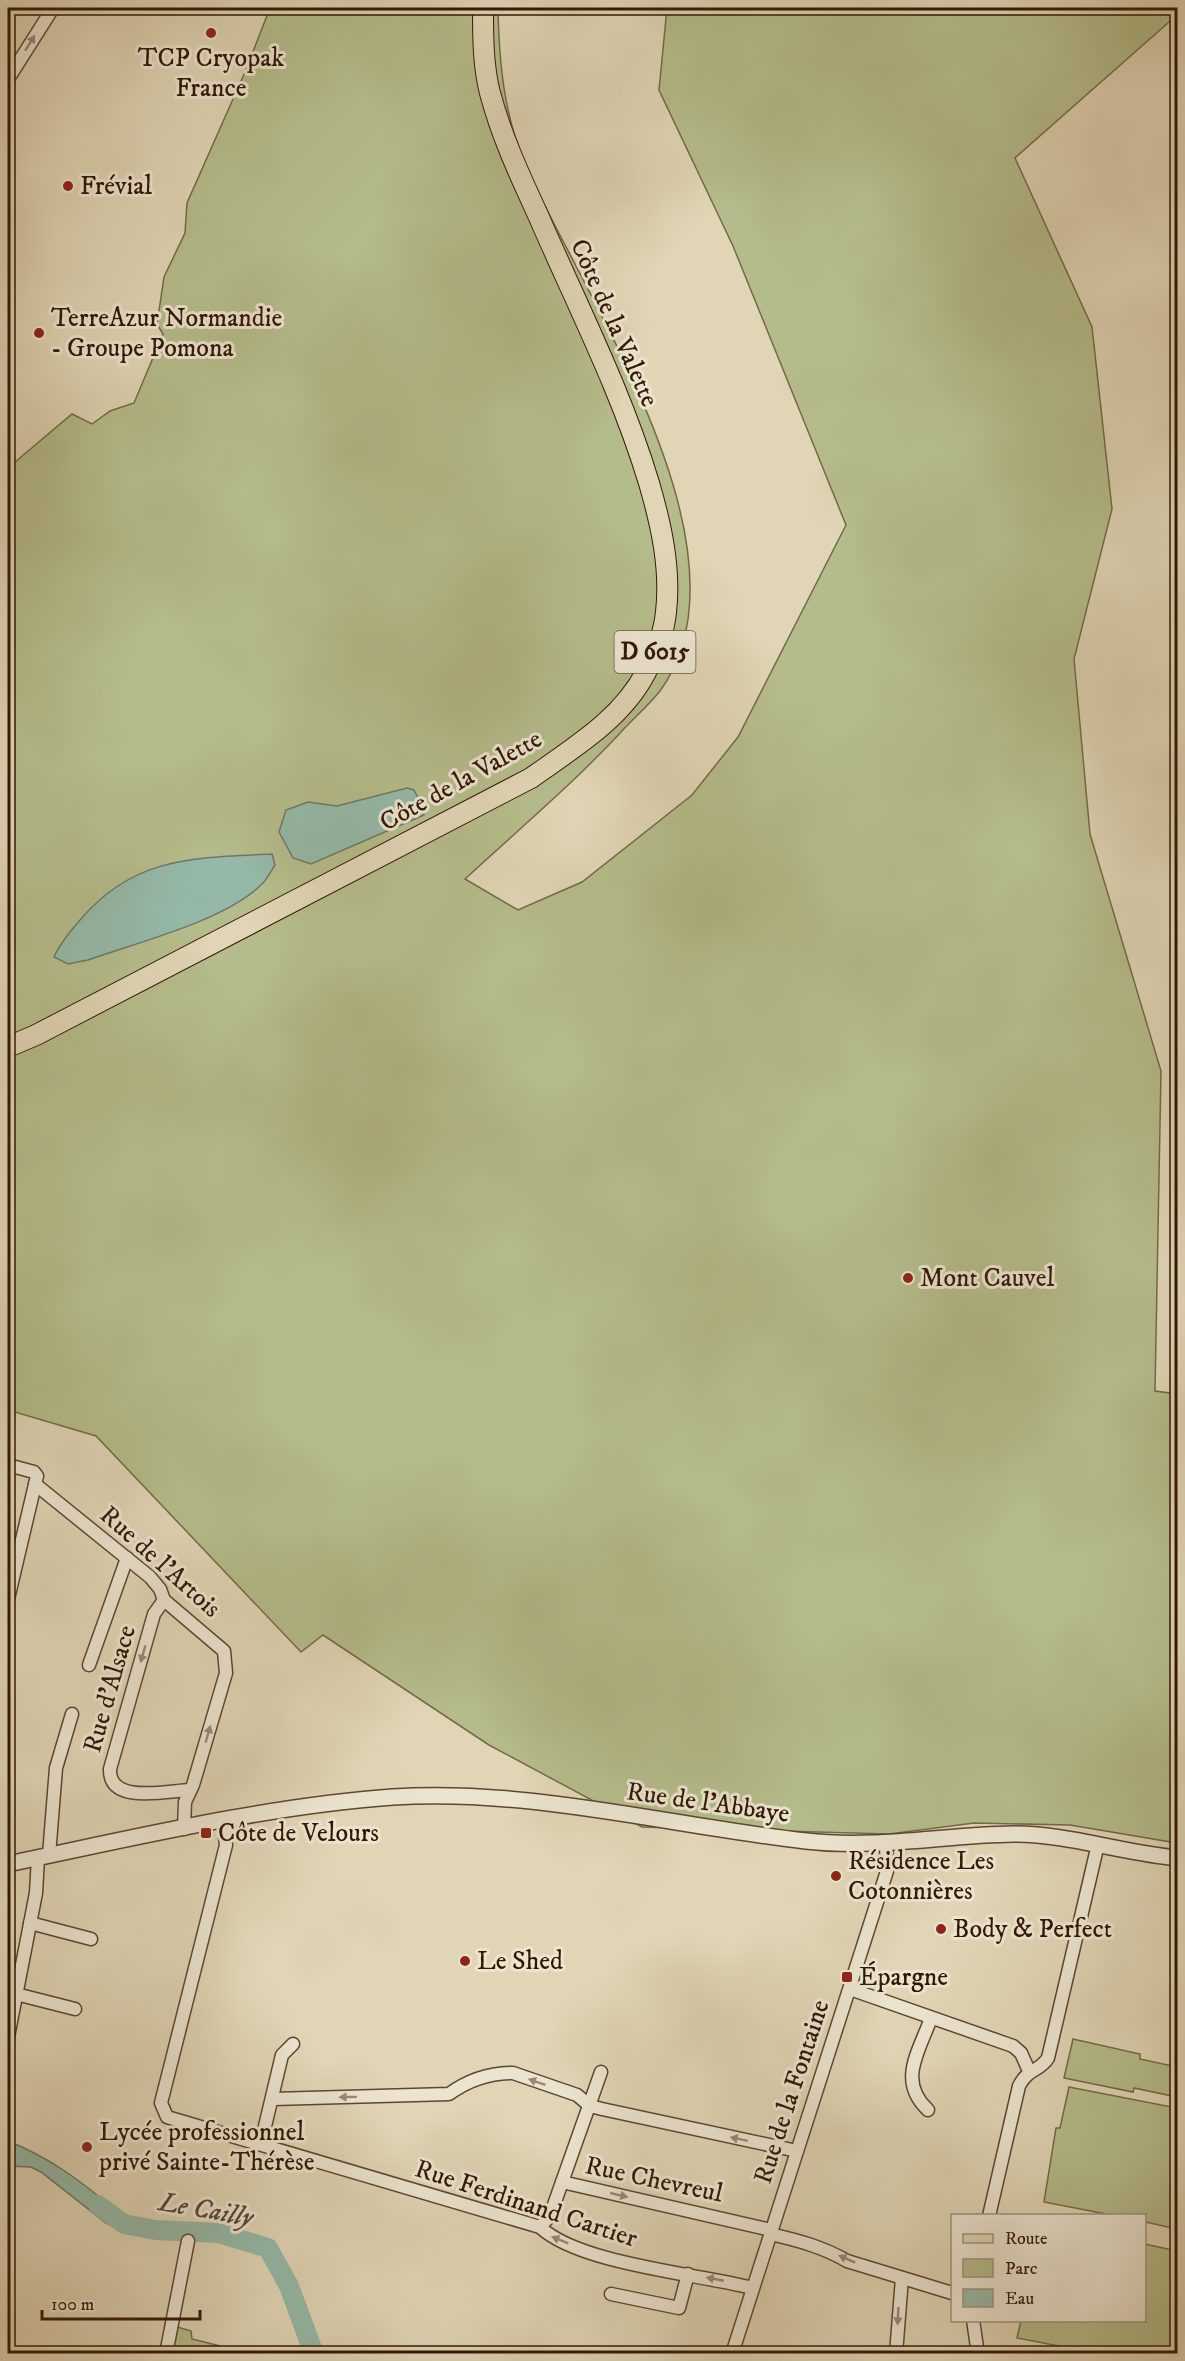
<svg xmlns="http://www.w3.org/2000/svg" width="1185" height="2361" font-family="'IM FELL DW Pica',serif">
  <rect width="100%" height="100%" fill="#e0d5b5"/>
  <filter id="stains"><feTurbulence type="fractalNoise" baseFrequency=".00333" numOctaves="4"/><feColorMatrix values="0 0 0 0 .2 0 0 0 0 .09 0 0 0 0 .02 0 0 0 .5 -.17"/></filter>
  <radialGradient id="worn" r=".72"><stop offset=".6" stop-color="#630" stop-opacity="0"/><stop offset="1" stop-color="#630" stop-opacity=".3"/></radialGradient>
  <g fill="#b5bc8b" stroke="#746a48" stroke-width="1.5">
    <path d="M270,8h228c1,55 6,109 29,161 58,129 233,384 133,522 -11,14 -26,27 -38,40 -49,53 -104,99 -157,148l53,31 64,-28 110,-87 46,-58 108,-212 -113,-279 -74,-156 8,-82h510v7l-162,143 77,169 20,182 -38,150 16,175 71,237 -6,320 22,3v449l-107,-18 -96,-2 -85,11 -247,-7 -153,-82 -166,-110 -22,17 -205,-216 -88,-26v-942l64,-54 20,10 18,-13 24,-8 29,-69 -6,-10 7,-47 21,-44 2,-30 58,-131z"/>
    <path d="M1073,2039l67,15v5l37,8v30l-43,-9 -1,4 -69,-14z"/>
    <path d="M1069,2087l108,21v121l-32,-7 -1,-6 -33,-1 -67,-13 12,-74h4z"/>
    <path d="M1145,2244l32,7v102h-82l-78,-15 4,-17 123,-1z"/>
    <path d="M174,2326l17,5 1,8 44,11 2,3 -69,1z"/>
  </g>
  <g fill="#95b9a8" stroke="#6d7867" stroke-width="1.5">
    <path d="M407,788l7,2 10,20v5l-113,49 -18,-6 -14,-26 7,-22 22,-8 29,4z"/>
    <path d="M272,854l3,11c-4,6 -8,14 -13,19 -37,37 -124,58 -174,76l-20,4 -14,-7c6,-14 16,-25 26,-37 54,-64 114,-62 192,-66z"/>
    <path d="M8,2141c45,18 75,42 111,72l-3,14 -10,-4 -65,-51 -10,-5 -23,-1z"/>
  </g>
  <g fill="none" stroke-linecap="round" stroke-linejoin="round">
    <path stroke="#95b9a8" stroke-width="20" d="M98,2205l26,19 32,6 62,3 50,15 21,38 25,68"/>
    <defs>
      <g id="minor">
        <path d="M8,79l45,-71"/>
        <path d="M8,1465l26,7 3,4 -29,123"/>
        <path d="M35,1484l115,93 10,12 4,11 60,51 2,22 -33,112 -8,17 -1,27"/>
        <path d="M164,1600l-10,14 -44,155c-1,36 56,22 80,21"/>
        <path d="M89,1665l38,-107"/>
        <path d="M223,1820l3,25 -65,258 6,14 373,110c39,37 158,47 212,61"/>
        <path d="M49,1855l7,-87 16,-54"/>
        <path d="M30,1923l61,16"/>
        <path d="M850,1989l163,57 8,7 8,18"/>
        <path d="M16,1994l59,15"/>
        <path d="M8,2037l28,-144 2,-35"/>
        <path d="M273,2099l176,-5c18,-13 41,-21 64,-21l64,22 13,11 12,3 195,42"/>
        <path d="M928,2110c-31,-29 -9,-58 3,-92"/>
        <path d="M261,2143l21,-88 11,-11"/>
        <path d="M562,2182l209,48"/>
        <path d="M989,2216l30,-130c9,-18 20,-14 29,-28l50,-214"/>
        <path d="M540,2227l10,-11 51,-144"/>
        <path d="M770,2234c27,6 53,13 77,27l105,32"/>
        <path d="M611,2294l68,14 9,-34"/>
        <path d="M973,2320l5,34"/>
        <path d="M166,2354l22,-113"/>
        <path d="M732,2354l155,-483 -1,-27"/>
        <path d="M896,2354l6,-76"/>
      </g>
      <path id="tertiary" d="M8,1864c125,-26 258,-58 385,-67 135,-9 279,29 413,44 70,8 138,-6 207,-7 56,0 109,19 165,24"/>
      <path id="primary" d="M8,1047l28,-12 495,-257c42,-30 91,-59 115,-106 10,-19 18,-39 20,-60 5,-44 -5,-88 -17,-129 -28,-93 -73,-180 -111,-268 -18,-39 -37,-80 -48,-122 -7,-27 -7,-57 -7,-85"/>
    </defs>
    <use href="#minor" stroke="#5e4632" stroke-width="15"/>
    <use href="#tertiary" stroke="#5e4632" stroke-width="18"/>
    <use href="#primary" stroke="#321706" stroke-width="22"/>
    <use href="#minor" stroke="#ebe4cf" stroke-width="12"/>
    <use href="#tertiary" stroke="#ebe4cf" stroke-width="15"/>
    <use href="#primary" stroke="#e0d5b5" stroke-width="20"/>
  </g>
  <defs><path id="oneway-solid" d="M-6-.8H1V-3.2L6.5 0L1 3.2V.8H-6Z" transform="scale(1.5)"/></defs>
  <g fill="#988875">
    <use href="#oneway-solid" transform="translate(30 43) rotate(-58)"/>
    <use href="#oneway-solid" transform="translate(143 1654) rotate(106)"/>
    <use href="#oneway-solid" transform="translate(208 1734) rotate(-74)"/>
    <use href="#oneway-solid" transform="translate(537 2082) rotate(-161)"/>
    <use href="#oneway-solid" transform="translate(348 2097) rotate(179)"/>
    <use href="#oneway-solid" transform="translate(739 2139) rotate(-168)"/>
    <use href="#oneway-solid" transform="translate(619 2195) rotate(13)"/>
    <use href="#oneway-solid" transform="translate(560 2240) rotate(-158)"/>
    <use href="#oneway-solid" transform="translate(847 2259) rotate(-156)"/>
    <use href="#oneway-solid" transform="translate(715 2279) rotate(-169)"/>
    <use href="#oneway-solid" transform="translate(898 2316) rotate(93)"/>
  </g>
  <g fill="#8f2418" stroke="#ebe4cf" stroke-width="2">
    <circle cx="211" cy="33" r="6"/>
    <circle cx="68" cy="186" r="6"/>
    <circle cx="39" cy="333" r="6"/>
    <circle cx="908" cy="1278" r="6"/>
    <rect x="200" y="1827" width="12" height="12" rx="3"/>
    <circle cx="836" cy="1876" r="6"/>
    <circle cx="941" cy="1929" r="6"/>
    <circle cx="465" cy="1961" r="6"/>
    <rect x="841" y="1971" width="12" height="12" rx="3"/>
    <circle cx="87" cy="2147" r="6"/>
  </g>
  <g text-anchor="middle" dominant-baseline="central" stroke-width="6" stroke-linejoin="round" paint-order="stroke">
    <rect fill="#ebe4cf" stroke="#6a5442" stroke-width="1.5" x="614.5" y="631" width="81" height="42" rx="4.5"/>
    <g font-size="24" font-weight="bold" fill="#321706">
      <text x="655" y="652">D 6015</text>
    </g>
    <g font-size="26" fill="#321706" stroke="#ebe4cf" text-anchor="start">
      <text x="211" y="58" text-anchor="middle">TCP Cryopak<tspan x="211" dy="30">France</tspan></text>
      <text x="80" y="186">Frévial</text>
      <text x="51" y="318">TerreAzur Normandie<tspan x="51" dy="30">- Groupe Pomona</tspan></text>
      <text x="920" y="1278">Mont Cauvel</text>
      <text x="218" y="1833">Côte de Velours</text>
      <text x="848" y="1861">Résidence Les<tspan x="848" dy="30">Cotonnières</tspan></text>
      <text x="953" y="1929">Body &amp; Perfect</text>
      <text x="477" y="1961">Le Shed</text>
      <text x="859" y="1977">Épargne</text>
      <text x="99" y="2132">Lycée professionnel<tspan x="99" dy="30">privé Sainte-Thérèse</tspan></text>
    </g>
    <g font-size="26" fill="#321706" stroke="#ebe4cf">
      <text transform="translate(614 323) rotate(66)">Côte de la Valette</text>
      <text transform="translate(461 781) rotate(-29)">Côte de la Valette</text>
      <text transform="translate(160 1562) rotate(42)">Rue de l'Artois</text>
      <text transform="translate(110 1689) rotate(-74)">Rue d'Alsace</text>
      <text transform="translate(708 1803) rotate(8)">Rue de l'Abbaye</text>
      <text transform="translate(792 2092) rotate(-72)">Rue de la Fontaine</text>
      <text transform="translate(654 2180) rotate(12)">Rue Chevreul</text>
      <text transform="translate(526 2204) rotate(18)">Rue Ferdinand Cartier</text>
    </g>
    <g font-size="27" font-style="italic" fill="#504837" stroke="#ebe4cf">
      <text transform="translate(206 2210) rotate(10)">Le Cailly</text>
    </g>
  </g>
  <rect width="1185" height="2361" fill="none" stroke="#e0d5b5" stroke-width="30"/>
  <rect x="9" y="9" width="1167" height="2343" fill="none" stroke="#321706" stroke-width="3"/>
  <rect x="15" y="15" width="1155" height="2331" fill="none" stroke="#321706" stroke-width="1.5"/>
  <rect x="951" y="2214" width="195" height="108" fill="#ebe4cf" stroke="#a1927f" stroke-width="1.5"/>
  <rect x="963" y="2234" width="30" height="9" fill="#e0d5b5" stroke="#a1927f" stroke-width="1.5"/>
  <text x="1005" y="2244" font-size="18" fill="#321706">Route</text>
  <rect x="963" y="2259" width="30" height="18" fill="#b5bc8b" stroke="#a1927f" stroke-width="1.5"/>
  <text x="1005" y="2274" font-size="18" fill="#321706">Parc</text>
  <rect x="963" y="2289" width="30" height="18" fill="#95b9a8" stroke="#a1927f" stroke-width="1.5"/>
  <text x="1005" y="2304" font-size="18" fill="#321706">Eau</text>
  <path d="M42 2310v9h158v-9" fill="none" stroke="#321706" stroke-width="3"/>
  <text x="51" y="2310" font-size="18" fill="#321706" stroke="#ebe4cf" stroke-width="4.5" paint-order="stroke">100 m</text>
  <rect width="100%" height="100%" filter="url(#stains)"/>
  <rect width="100%" height="100%" fill="url(#worn)"/>
</svg>
